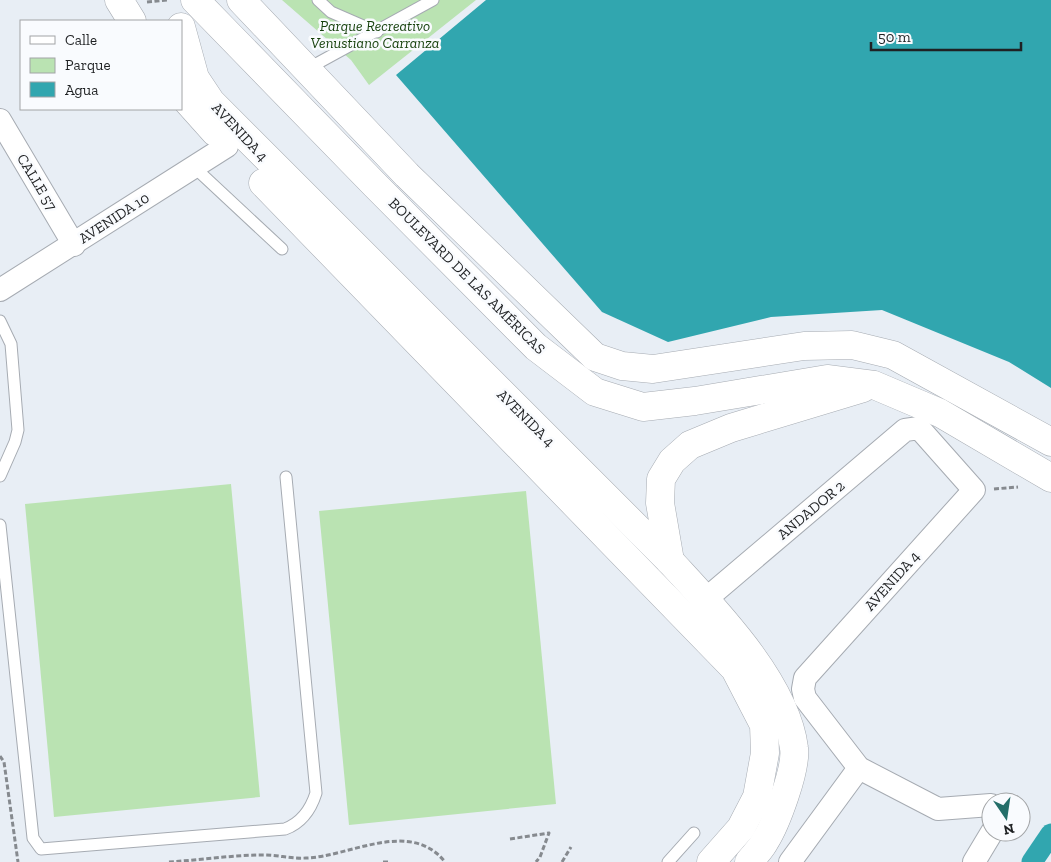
<svg xmlns="http://www.w3.org/2000/svg" width="1051" height="862" font-family="'Zilla Slab',serif">
  <rect width="100%" height="100%" fill="#e8eef5"/>
  <g fill="#bae3b2">
    <path d="M282,0h194l-107,85 -18,-25z"/>
    <path d="M231,484l29,313 -206,20 -29,-313z"/>
    <path d="M526,491l30,313 -207,21 -30,-314z"/>
  </g>
  <path fill="#31a6af" d="M486,0h565v388l-42,-26 -127,-52 -111,7 -103,25 -66,-30 -206,-237z"/>
  <g fill="none" stroke-linecap="round" stroke-linejoin="round">
    <path stroke="#31a6af" stroke-width="21" d="M1032,862l19,-28"/>
    <defs>
      <g id="service">
        <path d="M318,0l13,12 46,20"/>
        <path d="M307,69l126,-69"/>
        <path d="M194,167l88,82"/>
        <path d="M0,321l11,23 7,86 -3,12 -15,34"/>
        <path d="M0,525l33,313 8,11 244,-20c16,-6 26,-20 31,-36l-30,-316"/>
        <path d="M668,862l26,-29"/>
      </g>
      <g id="minor">
        <path d="M0,120l74,125"/>
        <path d="M0,290l227,-144"/>
        <path d="M706,599l199,-169 14,-2 55,62 -169,188 -2,11 2,9 54,70 79,41 53,-4"/>
        <path d="M790,862l69,-94"/>
        <path d="M974,862l18,-30"/>
      </g>
      <g id="secondary">
        <path d="M119,0l13,21"/>
        <path d="M195,0l180,185 161,162 59,45 48,15 52,-6 132,-22 47,6 66,28 111,65"/>
        <path d="M241,0l166,175 188,182 27,9 31,3 151,-23 48,-1 41,10 158,87"/>
        <path d="M181,27l14,51 16,24 459,459c44,48 116,121 124,187 3,20 -18,76 -29,93 -4,8 -11,14 -16,21"/>
        <path d="M181,94l34,38"/>
        <path d="M263,183l472,486 29,56 1,28 -8,44 -16,31 -30,34"/>
        <path d="M670,561l-10,-58 1,-24 11,-18 18,-16 41,-17 132,-40"/>
      </g>
    </defs>
    <use href="#service" stroke="#a6abb2" stroke-width="13"/>
    <use href="#minor" stroke="#a6abb2" stroke-width="24"/>
    <use href="#secondary" stroke="#a6abb2" stroke-width="29"/>
    <g stroke="#868a8f" stroke-width="3" stroke-dasharray="5 2.5" stroke-linecap="butt">
      <path d="M147,2l21,-2"/>
      <path d="M994,489l24,-2"/>
      <path d="M0,756l4,6 14,100"/>
      <path d="M510,839l39,-6 -9,24 -4,5"/>
      <path d="M169,862c31,-2 63,-7 95,-7 14,0 28,4 42,3 43,-1 104,-40 139,4"/>
      <path d="M383,862h6"/>
      <path d="M562,862l9,-15"/>
    </g>
    <use href="#service" stroke="#fff" stroke-width="11"/>
    <use href="#minor" stroke="#fff" stroke-width="22"/>
    <use href="#secondary" stroke="#fff" stroke-width="28"/>
  </g>
  <g text-anchor="middle" dominant-baseline="central" stroke-width="5" stroke-linejoin="round" paint-order="stroke">
    <g font-size="15" font-style="italic" fill="#143f0a" stroke="#f9fbfe">
      <text x="375" y="26">Parque Recreativo<tspan x="375" dy="17">Venustiano Carranza</tspan></text>
    </g>
    <g font-size="15" fill="#1f2123" stroke="#f9fbfe">
      <text transform="translate(240 132) rotate(47)">AVENIDA 4</text>
      <text transform="translate(37 182) rotate(59)">CALLE 57</text>
      <text transform="translate(114 218) rotate(-33)">AVENIDA 10</text>
      <text transform="translate(467 276) rotate(45)">BOULEVARD DE LAS AMÉRICAS</text>
      <text transform="translate(526 418) rotate(45)">AVENIDA 4</text>
      <text transform="translate(811 510) rotate(-40)">ANDADOR 2</text>
      <text transform="translate(892 581) rotate(-48)">AVENIDA 4</text>
    </g>
  </g>
  <rect x="20" y="20" width="162" height="90" fill="#f9fbfe" stroke="#a2a4a6"/>
  <rect x="30" y="36" width="25" height="8" fill="#ffffff" stroke="#a2a4a6"/>
  <text x="65" y="45" font-size="15" fill="#1f2123">Calle</text>
  <rect x="30" y="58" width="25" height="15" fill="#bae3b2" stroke="#a2a4a6"/>
  <text x="65" y="70" font-size="15" fill="#1f2123">Parque</text>
  <rect x="30" y="82" width="25" height="15" fill="#31a6af" stroke="#a2a4a6"/>
  <text x="65" y="95" font-size="15" fill="#1f2123">Agua</text>
  <g transform="translate(1006 817) rotate(167)"><circle r="24" fill="#f9fbfe" stroke="#a2a4a6"/>
  <path d="M0-4L9 19L0 12L-9 19Z" fill="#246e69"/>
  <text y="-8" font-size="14" font-weight="bold" text-anchor="middle" fill="#1f2123">N</text>
  </g>
  <path d="M871 42v8h150v-8" fill="none" stroke="#1f2123" stroke-width="2.5"/>
  <text x="878" y="42" font-size="15" fill="#1f2123" stroke="#f9fbfe" stroke-width="4" paint-order="stroke">50 m</text>
</svg>
